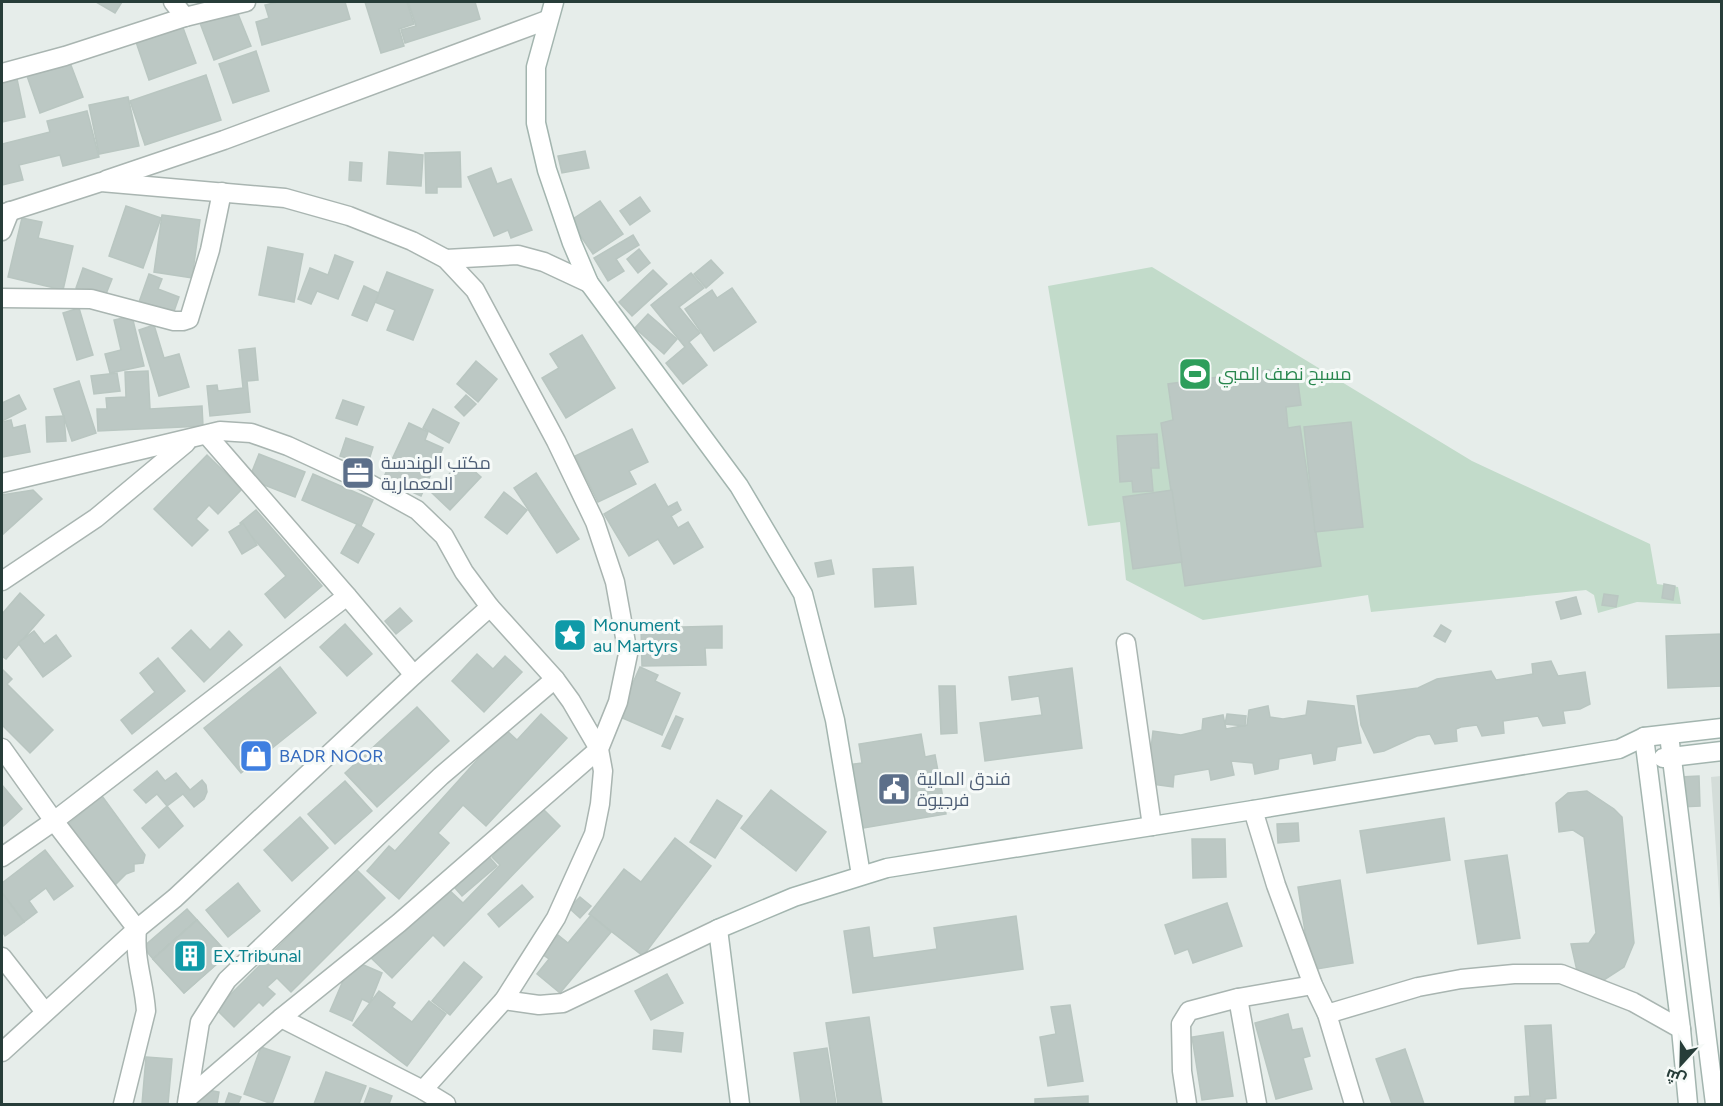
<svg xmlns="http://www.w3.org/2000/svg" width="1723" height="1106" font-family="Figtree,Cairo,sans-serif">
  <rect width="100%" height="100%" fill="#e6edea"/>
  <path fill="#d4ddd9" d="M1721,776h1l-1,147 -10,-146z"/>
  <path fill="#c2dbca" d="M1152,267l320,194 178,83 7,40 21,3 3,17 -44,-2 -39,11 -4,-18 -8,-5 -215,22 -3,-17 -165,25 -77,-40 -6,-58 -32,4 -40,-240z"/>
  <g fill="#bcc8c4" stroke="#b9c6c1" stroke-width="1.5">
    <path d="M96,2h26l-7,11z"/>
    <path d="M278,2h67l5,17 -88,26 -6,-23 13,-4 -4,-13z"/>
    <path d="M365,2h42l7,22 -15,5 5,17 -23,7z"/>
    <path d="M408,2h67l5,17 -75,24 -4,-13 15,-4z"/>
    <path d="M236,9l15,37 -37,14 -14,-37z"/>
    <path d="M182,25l14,38 -47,17 -13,-38z"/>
    <path d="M256,51l13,40 -36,12 -14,-39z"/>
    <path d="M69,60l14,37 -43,16 -13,-37z"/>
    <path d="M206,75l15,45 -76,25 -15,-44z"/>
    <path d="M17,79l8,38 -23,5v-39z"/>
    <path d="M128,97l11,49 -40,8 -10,-49z"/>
    <path d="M87,111l12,46 -36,9 -3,-11 -41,10 4,15 -21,5v-41l48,-12 -3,-11z"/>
    <path d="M585,151l4,17 -27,5 -4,-17z"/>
    <path d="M389,152l34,3 -2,31 -34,-2z"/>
    <path d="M460,152l1,35h-24v6h-11l-1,-40z"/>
    <path d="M350,162l12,1 -1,18 -12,-1z"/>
    <path d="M491,168l6,16 14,-5 21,51 -21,8 -3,-8 -14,6 -26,-59z"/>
    <path d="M640,197l10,14 -20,14 -10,-14z"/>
    <path d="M600,201l23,33 -30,20 -23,-33z"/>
    <path d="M126,206l35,12 -18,50 -34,-12z"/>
    <path d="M162,215l38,5 -8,58 -38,-6z"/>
    <path d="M22,218l20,4 -4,16 35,8 -10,44 -55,-13z"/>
    <path d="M633,235l6,10 -23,14 8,12 -16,10 -14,-23z"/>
    <path d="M268,247l35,7 -9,48 -35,-7z"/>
    <path d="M639,249l11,14 -12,10 -11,-14z"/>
    <path d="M335,255l18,7 -15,37 -21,-8 -6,13 -13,-5 12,-31 18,7z"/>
    <path d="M711,260l12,13 -17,15 -12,-14z"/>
    <path d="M83,268l29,11 -8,20 -28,-11z"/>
    <path d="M653,270l14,14 -35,32 -13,-14z"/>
    <path d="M387,272l46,18 -20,50 -26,-10 8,-20 -20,-8z"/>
    <path d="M691,273l13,15 -25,19 21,26 -11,9 18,23 -24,19 -17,-21 19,-16 -34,-42z"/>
    <path d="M149,274l13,5 -4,10 21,8 -7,20 -34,-12z"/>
    <path d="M364,286l15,7 -12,28 -15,-6z"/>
    <path d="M732,288l24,34 -42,29 -29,-42 27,-19 5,8z"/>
    <path d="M79,308l14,47 -16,5 -14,-47z"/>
    <path d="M648,314l29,25 -13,15 -29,-26z"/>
    <path d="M132,316l12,50 -34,7 -5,-19 16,-4 -7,-30z"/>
    <path d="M154,325l10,33 15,-4 10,33 -30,9 -20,-66z"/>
    <path d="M582,335l33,53 -49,30 -24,-40 17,-10 -9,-14z"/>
    <path d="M255,348l3,32 -11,1 3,31 -40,4 -3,-30 10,-1 1,6 25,-3 -4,-38z"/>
    <path d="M476,361l21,18 -19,23 -21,-18z"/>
    <path d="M1269,370l2,9 26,-4 4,30 -15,2 2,21 12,-2 21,140 -136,20 -24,-163 12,-3 -5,-36z"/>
    <path d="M148,371l2,38 52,-3 1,20 -105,5 -1,-22h10l-1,-11 20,-1 -1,-25z"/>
    <path d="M117,373l3,18 -26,3 -3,-18z"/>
    <path d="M79,381l17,52 -24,8 -18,-52z"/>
    <path d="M19,395l7,14 -24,12v-18z"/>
    <path d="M466,395l10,9 -12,12 -9,-9z"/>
    <path d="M343,400l21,7 -7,18 -21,-7z"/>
    <path d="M433,409l26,14 -10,20 -26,-15z"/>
    <path d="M64,416l2,25 -19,1 -1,-25z"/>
    <path d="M11,420l2,8 12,-3 5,27 -28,5v-35z"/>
    <path d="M1351,422l12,105 -48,5 -11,-105z"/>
    <path d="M409,423l19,9 -3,8 18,8 -22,48 -38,-17z"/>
    <path d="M632,429l16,33 -19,9 7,13 -38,18 -23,-46z"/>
    <path d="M1157,434l2,34h-8l2,23 -20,1 -1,-11 -12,1 -3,-46z"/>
    <path d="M346,438l27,9 -4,13 -12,-4 -1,5 -16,-5z"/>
    <path d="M259,454l46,18 -10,25 -46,-18z"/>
    <path d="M207,455l35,34 -24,25 -9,-9 -13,14 12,11 -16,16 -38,-37z"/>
    <path d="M462,460l19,17 -31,33 -18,-17z"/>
    <path d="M536,473l43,66 -22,14 -43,-65z"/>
    <path d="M313,474l60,26 -12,26 -59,-26z"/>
    <path d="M655,484l13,23 9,-5 4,8 -10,6 7,12 10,-6 15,25 -29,17 -16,-25 -29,17 -25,-42z"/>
    <path d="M33,490l9,9 -40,36v-40z"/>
    <path d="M1172,490l10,72 -49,7 -10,-72z"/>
    <path d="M504,492l23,18 -20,24 -22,-17z"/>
    <path d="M256,510l66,76 -37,32 -20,-24 21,-18 -46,-53z"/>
    <path d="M243,523l14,22 -15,9 -13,-22z"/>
    <path d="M357,524l17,10 -16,29 -17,-10z"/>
    <path d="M831,560l3,14 -16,3 -3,-14z"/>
    <path d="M913,567l3,37 -41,3 -2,-38z"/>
    <path d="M1664,584l11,2 -2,14 -11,-2z"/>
    <path d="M20,593l24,22 -38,44 -4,-3v-42z"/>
    <path d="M1604,594l14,2 -2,11 -14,-2z"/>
    <path d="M1576,597l5,17 -20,5 -5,-17z"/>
    <path d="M400,608l12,13 -16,13 -11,-13z"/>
    <path d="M345,624l27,30 -25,22 -27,-29z"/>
    <path d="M1441,625l10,6 -6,11 -11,-6z"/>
    <path d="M722,626v22h-17l1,17 -64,1 -1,-38z"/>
    <path d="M191,630l19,20 19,-19 13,14 -38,37 -32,-34z"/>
    <path d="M34,631l10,13 12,-9 15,21 -28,21 -25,-34z"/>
    <path d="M1722,634v52l-54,2 -2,-52z"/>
    <path d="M477,654l16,15 12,-13 17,16 -38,40 -32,-31z"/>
    <path d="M158,658l27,33 -53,43 -11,-14 34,-28 -15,-19z"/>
    <path d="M1551,661l7,15 27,-4 5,32 -10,5 -17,2 2,12 -22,3 -5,-10 -35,5 1,12 -22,3 -5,-11 -16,2 -5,2 1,12 -22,3 -5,-10 -13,2 -33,15 -10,2 -13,-28 -4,-29 61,-8 19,-9 54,-8 5,9 37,-6 -1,-10z"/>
    <path d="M280,667l36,46 -75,60 -37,-45z"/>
    <path d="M640,667l18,8 -3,6 25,12 -18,42 -44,-19z"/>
    <path d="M1072,668l10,80 -97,13 -5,-38 62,-8 -3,-19 -27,4 -3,-23z"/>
    <path d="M2,669l10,10 -5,5 46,46 -23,23 -28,-28z"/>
    <path d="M939,686h16l2,47 -16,1z"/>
    <path d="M1308,701l46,5 7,37 -24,4 -2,13 -21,4 -2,-11 -33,6 -1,10 -23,5 -2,-11 -22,-2 3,14 -23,5 -2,-11 -35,6 -1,12 -21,-3 -3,-17 4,-36 28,4 21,-5 1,-11 20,-4 3,14 21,-4 2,-15 19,-4 2,11 13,2 23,-4z"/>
    <path d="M417,707l32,34 -72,66 -32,-34z"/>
    <path d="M541,714l26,24 -81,88 -23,-21 -25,28 11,10 -50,56 -32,-28 22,-25 6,5 110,-122 12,11z"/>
    <path d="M1227,714l19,2 -1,10 -20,-2z"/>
    <path d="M676,716l7,3 -13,30 -8,-3z"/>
    <path d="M921,734l4,23 10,-2 11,59 -88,15 -11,-64 15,-2 -3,-19z"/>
    <path d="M157,771l8,10 11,-8 14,17 12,-10 4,5 1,7 -3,7 -10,8 -11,-13 -16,12 -10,-12 -11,9 -12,-13z"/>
    <path d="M1699,776l1,30 -20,1v-30z"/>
    <path d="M345,781l27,30 -37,33 -27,-30z"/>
    <path d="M2,785l20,24 -20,18z"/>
    <path d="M771,790l55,42 -30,39 -55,-43z"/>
    <path d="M1587,791l27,18 8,8 12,126 -10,24 -20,13 -27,-9 -6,-27 18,-1 7,-10 -12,-96 -11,-7 -14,2 -3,-29 12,-10z"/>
    <path d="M102,796l43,59 -2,8 -9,1v7l-8,3 -11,11h-3l-45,-60z"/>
    <path d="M717,800l25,16 -27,42 -25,-16z"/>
    <path d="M167,806l16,20 -24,22 -17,-20z"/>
    <path d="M540,806l20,20 -116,120 -11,-11 -41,43 -23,-22 43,-46 7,7 28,-29 16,15 37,-38 -8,-8z"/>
    <path d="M300,817l28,31 -36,33 -28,-31z"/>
    <path d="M1444,818l6,42 -83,13 -7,-42z"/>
    <path d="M1298,823l1,18 -21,2 -1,-19z"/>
    <path d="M675,838l36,28 -68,90 -54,-42 35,-45 17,13z"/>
    <path d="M1192,839h33l1,38 -33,1z"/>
    <path d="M45,850l28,36 -19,14 -8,-12 -17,13 8,11 -13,10 -22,-29v-10z"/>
    <path d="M484,851l13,15 -35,30 -13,-15z"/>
    <path d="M1507,855l13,83 -42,6 -13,-83z"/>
    <path d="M356,869l29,29 -94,94 -14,-14 -10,9 8,7 -12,12 -4,-4 -25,25 -18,-18z"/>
    <path d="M1340,880l13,83 -42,7 -13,-83z"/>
    <path d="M238,883l22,28 -32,26 -22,-27z"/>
    <path d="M522,885l11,12 -34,30 -11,-13z"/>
    <path d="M2,893l22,29 -19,14 -3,-5z"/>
    <path d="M580,897l11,9 -11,12 -11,-10z"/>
    <path d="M1227,903l15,43 -49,17 -5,-14 -13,5 -10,-29z"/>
    <path d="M187,909l10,11 -44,39 -10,-12z"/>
    <path d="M591,915l20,17 -51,61 -23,-19 12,-15 -7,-5 16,-19 10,8z"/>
    <path d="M1016,916l7,53 -170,24 -9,-62 25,-4 4,31 64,-9 -3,-21z"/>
    <path d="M197,920l31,34 -44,39 -31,-34z"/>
    <path d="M197,920l31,34 -44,39 -31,-34z"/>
    <path d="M352,960l30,13 -12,30 -8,-4 -10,22 -22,-10z"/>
    <path d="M464,962l18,15 -32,38 -18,-14z"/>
    <path d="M667,974l16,29 -32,17 -16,-29z"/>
    <path d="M379,991l16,12 -3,4 20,15 17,-21 17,13 -39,52 -54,-41z"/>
    <path d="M1070,1005l13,76 -35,5 -8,-49 16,-3 -5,-27z"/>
    <path d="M1288,1014l4,16 10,-2 8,28 -7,2 9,31 -36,10 -21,-76z"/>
    <path d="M869,1017l13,87h-44l-12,-81z"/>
    <path d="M1551,1025l5,73 -11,1v5h-30v-7l15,-1 -5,-70z"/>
    <path d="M654,1030l29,3 -2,19 -28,-3z"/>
    <path d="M1223,1032l10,64 -31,4 -10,-63z"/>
    <path d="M261,1047l29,10 -18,47 -28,-10z"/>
    <path d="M827,1048l9,56h-35l-7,-51z"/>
    <path d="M1405,1049l19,55h-32l-16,-45z"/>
    <path d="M146,1057l26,2 -4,45h-26z"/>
    <path d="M326,1072l40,14 -7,18h-45z"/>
    <path d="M198,1088l21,4 -2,12h-22z"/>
    <path d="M370,1088l22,8 -3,8h-25z"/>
    <path d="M229,1093l12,4 -3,7h-13z"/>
    <path d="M1088,1096v8h-53v-5z"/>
  </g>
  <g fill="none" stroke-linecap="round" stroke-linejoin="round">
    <defs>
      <g id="minor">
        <path d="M173,2l12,15"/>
        <path d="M2,73l63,-17 120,-39 61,-15"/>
        <path d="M106,180l118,-40 323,-120"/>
        <path d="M2,214l99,-32 184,16 64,18 63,25 34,18 29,31 81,151 39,81 20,60 13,72 -10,48 -19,47 4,22 -3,33 -6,30 -38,84 -52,82 -81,90"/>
        <path d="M2,231l8,-20"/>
        <path d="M446,259l72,-4 26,7 45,21"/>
        <path d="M2,298l89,1 83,22h9l6,-2 21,-69 12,-58"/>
        <path d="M207,435l140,161 67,79"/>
        <path d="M2,483l218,-52 31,2 37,13 78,36 51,28 27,26 20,36 26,35 65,72 16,22 28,48 -200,174 -118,95 -93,80"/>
        <path d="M2,581l94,-63 90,-75"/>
        <path d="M1126,643l26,183"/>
        <path d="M2,748l52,73 83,108c-3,31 7,52 9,82l-23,93"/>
        <path d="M1253,810l23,75 37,100 14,29 27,90"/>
        <path d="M2,857l52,-36 293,-225"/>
        <path d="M2,957l43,55"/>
        <path d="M1238,998l75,-13"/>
        <path d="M504,1000l35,5 24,-2 155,-74"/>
        <path d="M1327,1014l91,-27 43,-8 53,-5h47l72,28 48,27"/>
        <path d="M281,1018l142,72 23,14"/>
        <path d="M2,1052l135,-123 38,-31 239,-223 76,-68"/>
        <path d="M187,1103l13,-81 27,-42 214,-204 114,-97"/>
        <path d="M1187,1104l-5,-33 -1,-47 8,-13 49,-13 19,106"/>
      </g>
      <g id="secondary">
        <path d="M554,2l-18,65v56l11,47 25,73 17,40 150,203 64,108 32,126 26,155"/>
        <path d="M1669,735l46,369"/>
        <path d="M1644,737l37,292 7,75"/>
        <path d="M1663,758l59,-7"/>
        <path d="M740,1104l-22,-175 76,-32 93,-29 366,-58 366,-61 25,-12 78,-9"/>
      </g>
    </defs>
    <use href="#minor" stroke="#a9b5b1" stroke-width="21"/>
    <use href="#secondary" stroke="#a3b5af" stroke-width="21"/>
    <use href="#minor" stroke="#fff" stroke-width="18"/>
    <use href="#secondary" stroke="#fff" stroke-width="18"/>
  </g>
  <defs>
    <symbol id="stadium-square" viewBox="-11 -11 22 22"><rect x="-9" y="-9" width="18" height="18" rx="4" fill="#2e9e5b" stroke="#f6faf8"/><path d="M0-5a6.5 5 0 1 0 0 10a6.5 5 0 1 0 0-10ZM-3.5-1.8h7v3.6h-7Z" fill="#fff"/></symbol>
    <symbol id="office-square" viewBox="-11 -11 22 22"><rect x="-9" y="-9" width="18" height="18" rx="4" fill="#5c6f8a" stroke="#f6faf8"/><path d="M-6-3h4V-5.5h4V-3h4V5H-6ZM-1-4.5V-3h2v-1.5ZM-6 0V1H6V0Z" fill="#fff"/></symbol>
    <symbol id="sight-square" viewBox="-11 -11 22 22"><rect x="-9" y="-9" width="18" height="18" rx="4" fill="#0f9aa8" stroke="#f6faf8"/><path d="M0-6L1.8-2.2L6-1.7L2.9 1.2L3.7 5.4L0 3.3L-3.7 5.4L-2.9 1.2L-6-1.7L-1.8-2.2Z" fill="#fff"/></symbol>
    <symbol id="shop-square" viewBox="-11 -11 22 22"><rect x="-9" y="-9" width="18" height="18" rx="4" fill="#3f7fe0" stroke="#f6faf8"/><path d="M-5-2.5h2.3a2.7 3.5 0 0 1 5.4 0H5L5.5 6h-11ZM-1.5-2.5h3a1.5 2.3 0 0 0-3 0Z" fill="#fff"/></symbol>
    <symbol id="civic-square" viewBox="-11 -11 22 22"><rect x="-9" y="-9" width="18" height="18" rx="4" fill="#5c6f8a" stroke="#f6faf8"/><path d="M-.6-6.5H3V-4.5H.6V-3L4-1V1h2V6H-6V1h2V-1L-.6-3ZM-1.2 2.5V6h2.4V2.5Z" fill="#fff"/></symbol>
    <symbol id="building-square" viewBox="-11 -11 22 22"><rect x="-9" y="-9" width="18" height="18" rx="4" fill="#0f9aa8" stroke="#f6faf8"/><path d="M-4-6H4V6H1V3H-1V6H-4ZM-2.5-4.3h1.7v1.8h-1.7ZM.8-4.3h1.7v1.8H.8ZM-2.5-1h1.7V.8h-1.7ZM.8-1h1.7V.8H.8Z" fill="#fff"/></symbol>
  </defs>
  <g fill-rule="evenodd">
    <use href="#stadium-square" x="1176" y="355" width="38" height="38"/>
    <use href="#office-square" x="339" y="454" width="38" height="38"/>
    <use href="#sight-square" x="551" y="616" width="38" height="38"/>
    <use href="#shop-square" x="237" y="737" width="38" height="38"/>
    <use href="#civic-square" x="875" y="770" width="38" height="38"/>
    <use href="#building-square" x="171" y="937" width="38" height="38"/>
  </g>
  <g text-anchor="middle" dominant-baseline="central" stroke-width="6" stroke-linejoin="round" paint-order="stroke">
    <g font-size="18" fill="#27864d" stroke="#f6faf8" text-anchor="start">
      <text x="1218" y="374">مسبح نصف المبي</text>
    </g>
    <g font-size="18" fill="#4e5e75" stroke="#f6faf8" text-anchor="start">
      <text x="381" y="463">مكتب الهندسة<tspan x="381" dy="21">المعمارية</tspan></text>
      <text x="917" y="779">فندق المالية<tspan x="917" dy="21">فرجيوة</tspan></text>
    </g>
    <g font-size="18" fill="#0d838f" stroke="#f6faf8" text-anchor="start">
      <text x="593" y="625">Monument<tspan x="593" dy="21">au Martyrs</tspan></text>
      <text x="213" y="956">EX.Tribunal</text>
    </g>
    <g font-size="18" fill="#366cbe" stroke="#f6faf8" text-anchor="start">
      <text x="279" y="756">BADR NOOR</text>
    </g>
  </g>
  <rect width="1723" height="1106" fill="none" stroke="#273d39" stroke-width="6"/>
  <g transform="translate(1681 1064) rotate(202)" stroke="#f6faf8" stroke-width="4.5" paint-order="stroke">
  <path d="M0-4.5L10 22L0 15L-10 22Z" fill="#273d39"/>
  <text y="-9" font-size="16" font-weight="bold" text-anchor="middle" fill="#273d39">ش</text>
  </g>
</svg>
